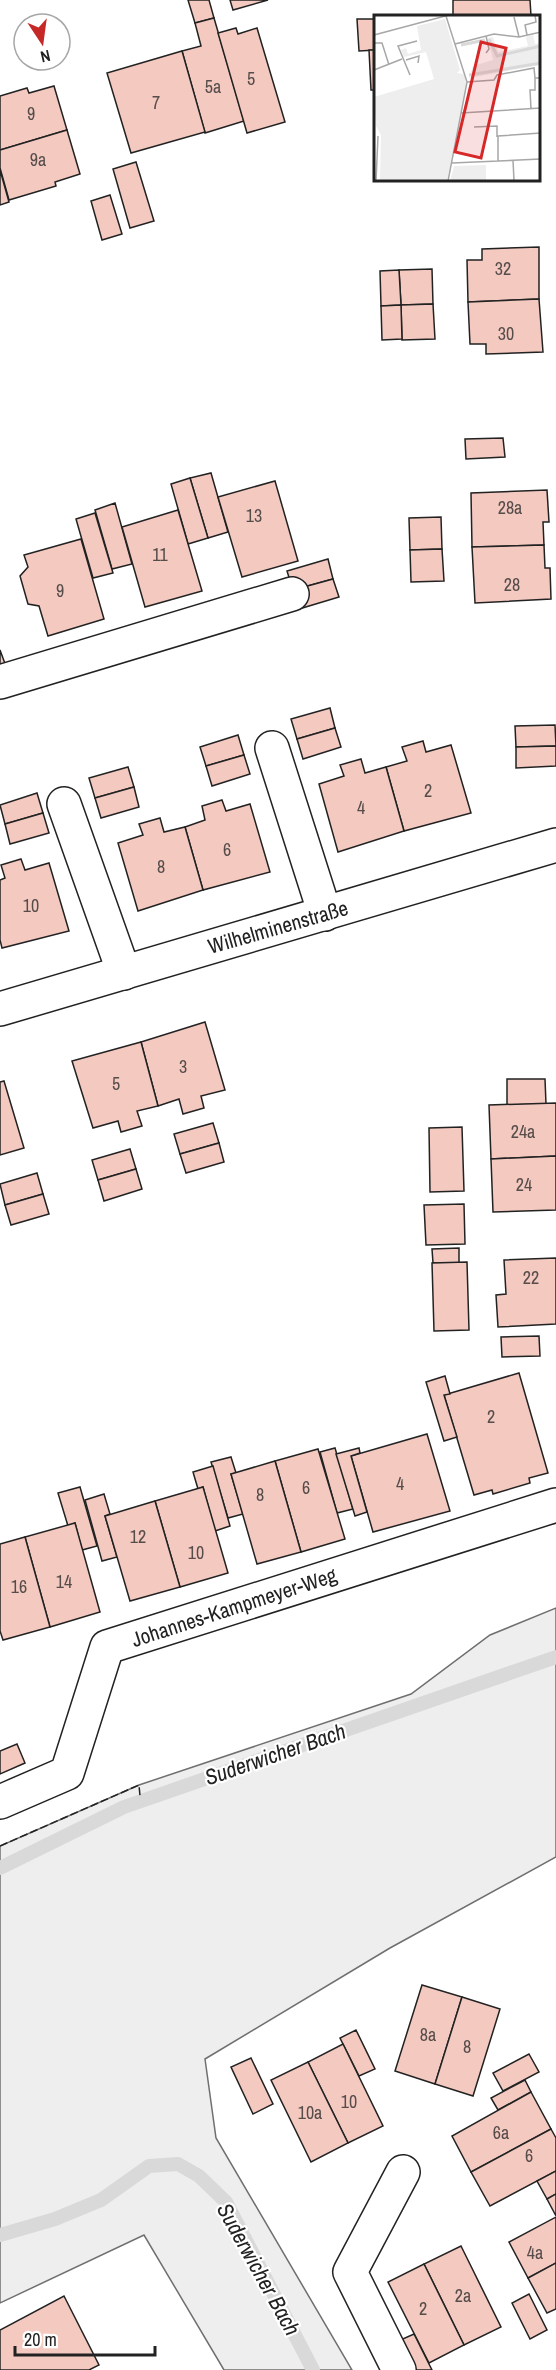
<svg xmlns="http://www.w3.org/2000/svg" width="556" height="2370" font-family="'Archivo Narrow',sans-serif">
  <rect width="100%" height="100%" fill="#fff"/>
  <path fill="#eee" stroke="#6f6f6f" stroke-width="1.5" d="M556,1608v249l-166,91 -185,111 11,79 136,232h-128l-80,-135 -144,68v-457l139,-61 272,-91 79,-59z"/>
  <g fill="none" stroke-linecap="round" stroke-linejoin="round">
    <g stroke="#d9d9d9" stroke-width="14">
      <path d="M0,1868l124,-61 432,-150"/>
      <path d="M0,2235l55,-16 46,-19 48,-34 29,-2 21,12 27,26 87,168"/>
    </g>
  </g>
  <g fill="#f3c9c0" stroke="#222" stroke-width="1.5">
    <path d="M188,0h21l5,18 -19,5z"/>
    <path d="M230,0h38l-35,10z"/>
    <path d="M453,0h77l1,16h-78z"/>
    <path d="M214,18l30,103 -39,12 -23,-82 19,-5 -6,-23z"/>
    <path d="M357,19h19v31l-17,1z"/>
    <path d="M236,28l2,6 19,-6 28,94 -38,11 -29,-100z"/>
    <path d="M369,50h7v40h-5z"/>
    <path d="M182,51l23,81 -74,21 -24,-80z"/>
    <path d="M54,86l13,44 -67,20v-54l27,-8 2,5z"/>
    <path d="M67,130l13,44 -25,8 1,4 -47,14 -9,-32v-18z"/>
    <path d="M136,162l18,59 -24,7 -17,-59z"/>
    <path d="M0,170l9,32 -9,3z"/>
    <path d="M110,195l12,39 -20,6 -11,-39z"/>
    <path d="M539,247v52l-71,3 -1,-42h15v-11z"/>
    <path d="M432,269l1,35 -32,1 -2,-35z"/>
    <path d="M399,270l2,35 -20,1 -1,-35z"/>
    <path d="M539,299l4,53 -57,2v-10h-16l-2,-42z"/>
    <path d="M433,304l2,35 -33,1 -1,-35z"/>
    <path d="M401,305l1,34 -20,1 -1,-34z"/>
    <path d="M503,438l2,19 -39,2 -1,-20z"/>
    <path d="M211,473l17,59 -20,6 -18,-60z"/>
    <path d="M190,478l18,60 -20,6 -17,-60z"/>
    <path d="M275,481l23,80 -56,16 -24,-80z"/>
    <path d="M547,490l2,32h-6l1,23 -72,2 -1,-54z"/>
    <path d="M115,503l17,61 -20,5 -17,-59z"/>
    <path d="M178,510l24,81 -57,16 -23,-80z"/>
    <path d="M95,513l18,60 -20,5 -17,-59z"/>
    <path d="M441,517l1,32 -32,1 -1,-32z"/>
    <path d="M81,539l23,80 -56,17 -9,-30 -11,-2 -8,-28 8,-9 -4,-12z"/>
    <path d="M544,545l1,23h5l1,31 -76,4 -3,-56z"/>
    <path d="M442,549l2,32 -33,1 -1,-32z"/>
    <path d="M328,559l5,20 -40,11 -6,-19z"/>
    <path d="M333,579l6,18 -40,12 -6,-19z"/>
    <path d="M0,650l7,19 -7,2z"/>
    <path d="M330,708l5,20 -38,11 -6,-20z"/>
    <path d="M555,725l1,21 -40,1 -1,-21z"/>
    <path d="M335,728l6,19 -38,12 -6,-20z"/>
    <path d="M238,735l6,20 -38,11 -6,-19z"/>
    <path d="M423,741l3,11 25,-7 20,68 -67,18 -18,-64 21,-6 -5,-14z"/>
    <path d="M556,746v20l-40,2v-21z"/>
    <path d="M244,755l6,19 -38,12 -6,-20z"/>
    <path d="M361,759l4,14 21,-6 18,64 -66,21 -19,-68 25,-8 -4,-11z"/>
    <path d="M128,767l6,20 -39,11 -6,-20z"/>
    <path d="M134,787l5,20 -38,11 -6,-20z"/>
    <path d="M37,793l6,20 -38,11 -5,-19z"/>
    <path d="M222,800l4,11 24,-7 20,68 -67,18 -18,-63 20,-7 -3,-14z"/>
    <path d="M43,813l6,20 -39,11 -5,-20z"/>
    <path d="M160,818l4,14 21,-5 18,63 -65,21 -20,-68 25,-8 -4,-11z"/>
    <path d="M21,859l4,11 24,-7 20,68 -67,17 -2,-8v-60l5,-2 -4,-13z"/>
    <path d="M205,1022l20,68 -24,6 3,12 -21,6 -4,-15 -21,7 -17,-64z"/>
    <path d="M141,1042l17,64 -21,5 5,15 -21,6 -3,-11 -25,7 -21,-67z"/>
    <path d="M507,1079h38l1,25 -39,1z"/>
    <path d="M4,1081l20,67 -24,7v-73z"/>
    <path d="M556,1103v53l-65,3 -2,-54z"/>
    <path d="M213,1123l6,20 -39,11 -6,-20z"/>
    <path d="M462,1127l2,64 -34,1 -1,-64z"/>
    <path d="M219,1143l5,19 -38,11 -6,-19z"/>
    <path d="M130,1149l6,20 -38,11 -6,-20z"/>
    <path d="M556,1156v54l-63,2 -2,-53z"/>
    <path d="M136,1169l6,20 -38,12 -6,-21z"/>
    <path d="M37,1173l6,21 -38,11 -5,-21z"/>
    <path d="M43,1194l6,20 -38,11 -6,-20z"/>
    <path d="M464,1204l1,40 -39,1 -2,-40z"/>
    <path d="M459,1248v15h-26l-1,-14z"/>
    <path d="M556,1258v66l-58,3 -2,-32 10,-1 -2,-34z"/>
    <path d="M467,1262l2,68 -35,1 -2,-68z"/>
    <path d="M539,1336l1,20 -38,1 -1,-20z"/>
    <path d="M519,1373l29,100 -19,5 1,5 -37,11 -1,-4 -18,5 -30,-100z"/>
    <path d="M445,1376l5,18 -6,1 13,42 -13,4 -18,-59z"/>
    <path d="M427,1434l23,77 -77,21 -22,-76z"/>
    <path d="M335,1448l18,61 -16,4 -17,-61z"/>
    <path d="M359,1448l1,5 -9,3 16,56 -12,4 -19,-62z"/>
    <path d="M318,1449l27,90 -44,13 -26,-91z"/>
    <path d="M231,1457l5,16 -5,1 12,40 -15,4 -17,-56z"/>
    <path d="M275,1461l26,91 -44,12 -26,-90z"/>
    <path d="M213,1466l17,60 -15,5 -12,-44 -5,2 -5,-17z"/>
    <path d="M80,1487l17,59 -15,4 -7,-27 -7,3 -10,-33z"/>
    <path d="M203,1487l25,86 -48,14 -25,-86z"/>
    <path d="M104,1494l6,20 -5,2 12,41 -15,4 -17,-61z"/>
    <path d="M155,1501l25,86 -50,14 -25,-85z"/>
    <path d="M75,1523l25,89 -50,15 -25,-90z"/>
    <path d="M25,1537l25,90 -47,13 -3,-9v-87z"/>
    <path d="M17,1744l8,19 -25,11v-23z"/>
    <path d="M422,1985l40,12 -27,87 -40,-13z"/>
    <path d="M462,1997l38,12 -27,87 -38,-12z"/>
    <path d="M356,2030l19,39 -16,7 -19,-38z"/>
    <path d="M343,2044l40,82 -35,17 -40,-81z"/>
    <path d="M529,2054l10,18 -36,19 -10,-18z"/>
    <path d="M251,2058l22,46 -20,10 -22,-47z"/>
    <path d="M308,2062l40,81 -37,19 -40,-82z"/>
    <path d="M525,2080l6,12 -33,18 -7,-12z"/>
    <path d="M531,2092l20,37 -80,43 -19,-36z"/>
    <path d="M551,2129l5,9v33l-66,35 -19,-34z"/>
    <path d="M556,2171v23l-9,5 -10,-18z"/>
    <path d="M556,2194v22l-9,-17z"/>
    <path d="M556,2217v46l-28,15 -19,-36z"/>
    <path d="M461,2246l40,81 -37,18 -40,-81z"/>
    <path d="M556,2263v46l-9,4 -19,-35z"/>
    <path d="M424,2264l40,81 -35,18 -41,-81z"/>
    <path d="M529,2294l18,36 -17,9 -18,-36z"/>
    <path d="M64,2296l35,69 -10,5h-89v-40z"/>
    <path d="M414,2334l18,36h-20l-14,-29z"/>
  </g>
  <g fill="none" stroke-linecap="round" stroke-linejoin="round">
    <defs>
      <g id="minor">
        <path d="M0,682l292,-88"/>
        <path d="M272,748l53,166"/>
        <path d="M64,804l60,169"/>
        <path d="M0,1009l556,-164"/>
        <path d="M0,1802l67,-29 40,-126 449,-142"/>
        <path d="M399,2370l-49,-98 53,-100"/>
      </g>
    </defs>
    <use href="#minor" stroke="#222" stroke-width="36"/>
    <use href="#minor" stroke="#fff" stroke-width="33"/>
    <path stroke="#222" stroke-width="1.5" stroke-dasharray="8 3" stroke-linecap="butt" d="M0,1846l139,-61 1,11"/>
  </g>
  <g text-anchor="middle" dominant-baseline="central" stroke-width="4.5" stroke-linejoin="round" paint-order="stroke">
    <g font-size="18" fill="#564c4a">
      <text x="251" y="78">5</text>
      <text x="213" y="86">5a</text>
      <text x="156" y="102">7</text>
      <text x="31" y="113">9</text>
      <text x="38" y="159">9a</text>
      <text x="503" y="268">32</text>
      <text x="506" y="333">30</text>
      <text x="510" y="507">28a</text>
      <text x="254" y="515">13</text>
      <text x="160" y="554">11</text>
      <text x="512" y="584">28</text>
      <text x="60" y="590">9</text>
      <text x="428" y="790">2</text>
      <text x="361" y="807">4</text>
      <text x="227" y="849">6</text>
      <text x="161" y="866">8</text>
      <text x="31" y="905">10</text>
      <text x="183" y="1066">3</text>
      <text x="116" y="1083">5</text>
      <text x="523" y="1131">24a</text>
      <text x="524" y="1184">24</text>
      <text x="531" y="1277">22</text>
      <text x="491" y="1416">2</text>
      <text x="400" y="1483">4</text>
      <text x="306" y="1487">6</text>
      <text x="260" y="1494">8</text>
      <text x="138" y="1536">12</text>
      <text x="196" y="1552">10</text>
      <text x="64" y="1581">14</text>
      <text x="19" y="1586">16</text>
      <text x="428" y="2034">8a</text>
      <text x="467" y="2046">8</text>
      <text x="349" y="2101">10</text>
      <text x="310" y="2112">10a</text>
      <text x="501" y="2132">6a</text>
      <text x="529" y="2155">6</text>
      <text x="535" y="2252">4a</text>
      <text x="463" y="2295">2a</text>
      <text x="423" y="2308">2</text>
    </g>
    <g font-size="21" fill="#222" stroke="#fff">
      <text transform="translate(278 927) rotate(-16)">Wilhelminenstraße</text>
      <text transform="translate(234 1607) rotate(-18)">Johannes-Kampmeyer-Weg</text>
    </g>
    <g font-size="22" font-style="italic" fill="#222" stroke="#fff">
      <text transform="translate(275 1754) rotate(-19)">Suderwicher Bach</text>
      <text transform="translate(259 2269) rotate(61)">Suderwicher Bach</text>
    </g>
  </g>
  <g transform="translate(374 15)">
    <rect width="166" height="166" fill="#fff"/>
    <path d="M71,4l15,51 -3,3 7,1 2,9 -19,98h-67l1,-46 -5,-9 -2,-29 60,-18 -8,-27 -22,5 -3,-7 5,-2 2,6 13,-4 -4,-24zM159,20l2,9 5,-1v22l-71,13 4,-12 20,-6 -5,-22 5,-1 5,15 30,-6 -2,-9zM112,150v16h13h-49l4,-15z" fill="#eee"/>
    <path fill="none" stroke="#d9d9d9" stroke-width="3" d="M115,24l8,17 44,-10M87,30l24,-5M95,60l72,-12"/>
    <path fill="none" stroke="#a7a7a7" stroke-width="1.5" d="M72,1l21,66 -19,99M140,2l5,20M0,20l75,-20M153,20l-2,-10 11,-3 -1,-7M1,28h7l7,22M81,29l39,-10 25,3 22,-5M112,38l3,-4 -3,-13M32,45l13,-4 -1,7M0,55l28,-11M36,60l-12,-29 19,-5M93,67l27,-2 3,-5 37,-7 1,10h6M157,94l-1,-19h5v-12M87,98l80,-5M100,112l23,-1v11M139,145l1,21M124,146v-25l43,-3M78,148l89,-4M2,166l2,-45"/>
    <path fill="#d62828" fill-opacity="0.15" stroke="#d62828" stroke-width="3" d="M107,27l25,6 -25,110 -26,-6z"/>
    <rect width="166" height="166" fill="none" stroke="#222" stroke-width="3"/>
  </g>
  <g transform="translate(42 42) rotate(167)"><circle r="28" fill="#ffffff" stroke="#a7a7a7" stroke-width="1.5"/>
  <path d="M0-4.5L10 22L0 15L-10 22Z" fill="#c62828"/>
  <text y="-9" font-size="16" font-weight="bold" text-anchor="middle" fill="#222222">N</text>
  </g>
  <path d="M15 2346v9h140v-9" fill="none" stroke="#222222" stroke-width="3"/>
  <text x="24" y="2346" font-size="18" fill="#222222" stroke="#ffffff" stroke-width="4.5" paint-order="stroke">20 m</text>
</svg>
